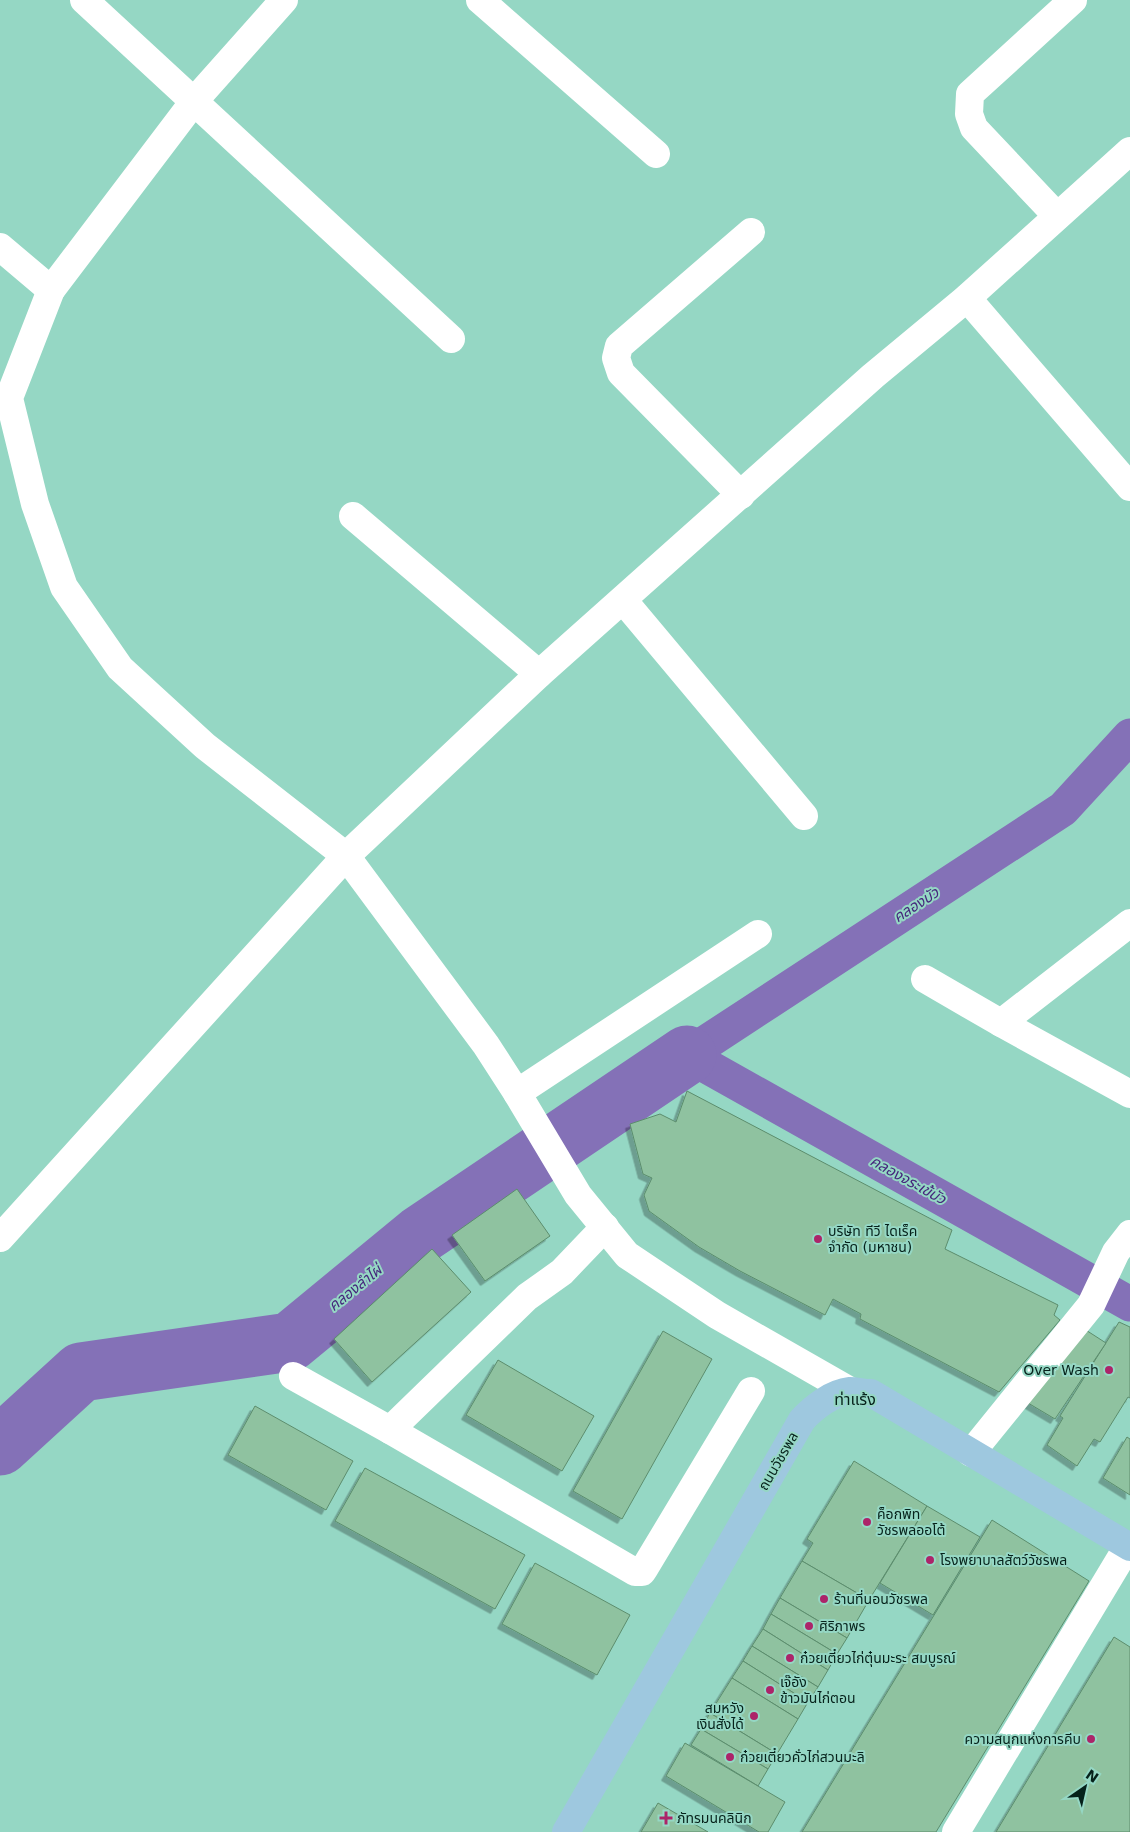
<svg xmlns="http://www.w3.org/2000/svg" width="1130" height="1832" font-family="'DejaVu Sans','Noto Sans Thai',sans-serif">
  <defs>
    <filter id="shadow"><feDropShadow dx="-4.5" dy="4.5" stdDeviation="0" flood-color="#0004"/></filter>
  </defs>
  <rect width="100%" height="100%" fill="#95d7c4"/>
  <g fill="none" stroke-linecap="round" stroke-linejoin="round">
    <path stroke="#8471b7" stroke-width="35" d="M1130,736l-67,73 -376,246 443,249"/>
    <path stroke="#8471b7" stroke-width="59" d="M0,1446l81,-74 209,-30 130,-107 267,-180"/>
  </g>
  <g fill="#8fc2a0" stroke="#5c8d6d" filter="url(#shadow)">
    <path d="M687,1091l265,139 -7,19 113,56 -4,10 6,5 -61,72 -139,-73 1,-5 -28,-15 -8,16 -85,-44 -41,-24 -50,-36 -5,-16 8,-17 -9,-4 -13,-50 30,-10 16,8z"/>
    <path d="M517,1189l33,47 -65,45 -33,-46z"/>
    <path d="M432,1249l39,43 -99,90 -38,-43z"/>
    <path d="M1119,1322l11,5v71l-2,-1 -28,45 -6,-3 -17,27 -30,-21 16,-27 -3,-2z"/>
    <path d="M1078,1325l28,18 -51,76 -27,-16z"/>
    <path d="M663,1331l49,28 -90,160 -49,-28z"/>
    <path d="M498,1360l96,56 -32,55 -96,-56z"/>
    <path d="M255,1406l98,55 -27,49 -98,-55z"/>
    <path d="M1127,1437l3,2v56l-27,-17z"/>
    <path d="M854,1461l73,45 -58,94 -67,-39 11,-18 -6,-4z"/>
    <path d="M365,1468l160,87 -30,54 -160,-88z"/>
    <path d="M927,1506l53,31 -47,78 -53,-32z"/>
    <path d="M992,1520l97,61 -153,251h-134z"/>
    <path d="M802,1561l67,39 -22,38 -67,-40z"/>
    <path d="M535,1563l95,52 -33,60 -95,-51z"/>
    <path d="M780,1598l67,40 -10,16 -66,-40z"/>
    <path d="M771,1614l66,40 -9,16 -65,-41z"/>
    <path d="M763,1629l65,41 -10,17 -66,-41z"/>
    <path d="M1114,1637l16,10v185h-134z"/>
    <path d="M752,1646l66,41 -10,15 -65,-41z"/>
    <path d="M743,1661l65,41 -10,17 -66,-41z"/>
    <path d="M732,1678l66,41 -21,35 -67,-41z"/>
    <path d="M710,1713l67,41 -9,15 -67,-40z"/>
    <path d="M701,1729l67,40 -10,17 -67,-41z"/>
    <path d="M685,1743l100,59 -17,30h-9l-93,-56z"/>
    <path d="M658,1803l50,29h-67z"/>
  </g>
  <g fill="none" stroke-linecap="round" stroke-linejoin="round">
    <g stroke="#fff" stroke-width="28">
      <path d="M84,0l367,339"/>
      <path d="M284,0l-89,100 -144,190 -42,108 26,106 29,83 56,81 85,78 141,110 140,189 31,48 61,102 49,60 90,60 133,76"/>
      <path d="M480,0l176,154"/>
      <path d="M1057,216l-83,-88 -5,-14 1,-20 103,-94"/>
      <path d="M0,247l51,43"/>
      <path d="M967,298l163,189"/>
      <path d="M741,495l-120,-122 -5,-15 3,-12 132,-114"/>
      <path d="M353,516l186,158"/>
      <path d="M623,600l181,216"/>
      <path d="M925,979l76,44 129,71"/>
      <path d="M1001,1023l129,-100"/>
      <path d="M517,1093l241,-159"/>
      <path d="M0,1238l346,-382 193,-182 334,-298 94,-78 163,-147"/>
      <path d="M293,1376l97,54 245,142h7l2,-3 107,-178"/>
      <path d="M390,1430l137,-133 35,-25 43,-45"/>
      <path d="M971,1453l120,-148 25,-53 14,-18"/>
      <path d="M956,1832l172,-286"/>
    </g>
    <path stroke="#9ec8df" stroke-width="28" d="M566,1832l236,-412c12,-13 30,-27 48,-29 7,0 14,2 21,2l259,154"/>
  </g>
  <g fill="#ac2469" stroke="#95d7c4" stroke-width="2">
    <circle cx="818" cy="1239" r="5"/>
    <circle cx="1109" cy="1370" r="5"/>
    <circle cx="867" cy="1522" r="5"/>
    <circle cx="930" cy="1560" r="5"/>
    <circle cx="824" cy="1599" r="5"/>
    <circle cx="809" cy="1626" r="5"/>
    <circle cx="790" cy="1658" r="5"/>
    <circle cx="770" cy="1690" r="5"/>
    <circle cx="754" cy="1716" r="5"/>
    <circle cx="1091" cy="1739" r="5"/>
    <circle cx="730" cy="1757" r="5"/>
    <path d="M663.5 1810.5h5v5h5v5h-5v5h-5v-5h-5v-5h5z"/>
  </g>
  <g text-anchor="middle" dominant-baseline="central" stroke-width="4" stroke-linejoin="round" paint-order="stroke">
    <g font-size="14" fill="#06221b" stroke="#95d7c4" text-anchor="start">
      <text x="828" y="1231">บริษัท ทีวี ไดเร็ค<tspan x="828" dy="16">จำกัด (มหาชน)</tspan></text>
      <text x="1099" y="1370" text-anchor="end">Over Wash</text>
      <text x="877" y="1514">ค็อกพิท<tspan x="877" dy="16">วัชรพลออโต้</tspan></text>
      <text x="940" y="1560">โรงพยาบาลสัตว์วัชรพล</text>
      <text x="834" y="1599">ร้านที่นอนวัชรพล</text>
      <text x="819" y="1626">ศิริภาพร</text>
      <text x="800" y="1658">ก๋วยเตี๋ยวไก่ตุ๋นมะระ สมบูรณ์</text>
      <text x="780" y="1682">เจ๊อัง<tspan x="780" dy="16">ข้าวมันไก่ตอน</tspan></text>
      <text x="744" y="1708" text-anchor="end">สมหวัง<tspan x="744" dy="16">เงินสั่งได้</tspan></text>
      <text x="1081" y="1739" text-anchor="end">ความสนุกแห่งการคีบ</text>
      <text x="740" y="1757">ก๋วยเตี๋ยวคั่วไก่สวนมะลิ</text>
      <text x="677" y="1818">ภัทรมนคลินิก</text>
    </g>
    <g font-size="14" fill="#06221b" stroke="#95d7c4">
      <text transform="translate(778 1461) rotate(-60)">ถนนวัชรพล</text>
    </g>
    <g font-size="15" font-style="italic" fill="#45277c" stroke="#95d7c4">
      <text transform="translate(916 905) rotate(-33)">คลองบัว</text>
      <text transform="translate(908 1180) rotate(29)">คลองจระเข้บัว</text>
      <text transform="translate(355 1288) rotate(-39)">คลองลำไผ่</text>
    </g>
    <g font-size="16" fill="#06221b" stroke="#95d7c4">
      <text x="855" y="1399">ท่าแร้ง</text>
    </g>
  </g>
  <g transform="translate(1085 1787) rotate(34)" stroke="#95d7c4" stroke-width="4" paint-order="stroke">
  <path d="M0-4L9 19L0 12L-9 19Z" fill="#06221b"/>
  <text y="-8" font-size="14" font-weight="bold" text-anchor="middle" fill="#06221b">N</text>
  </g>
</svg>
